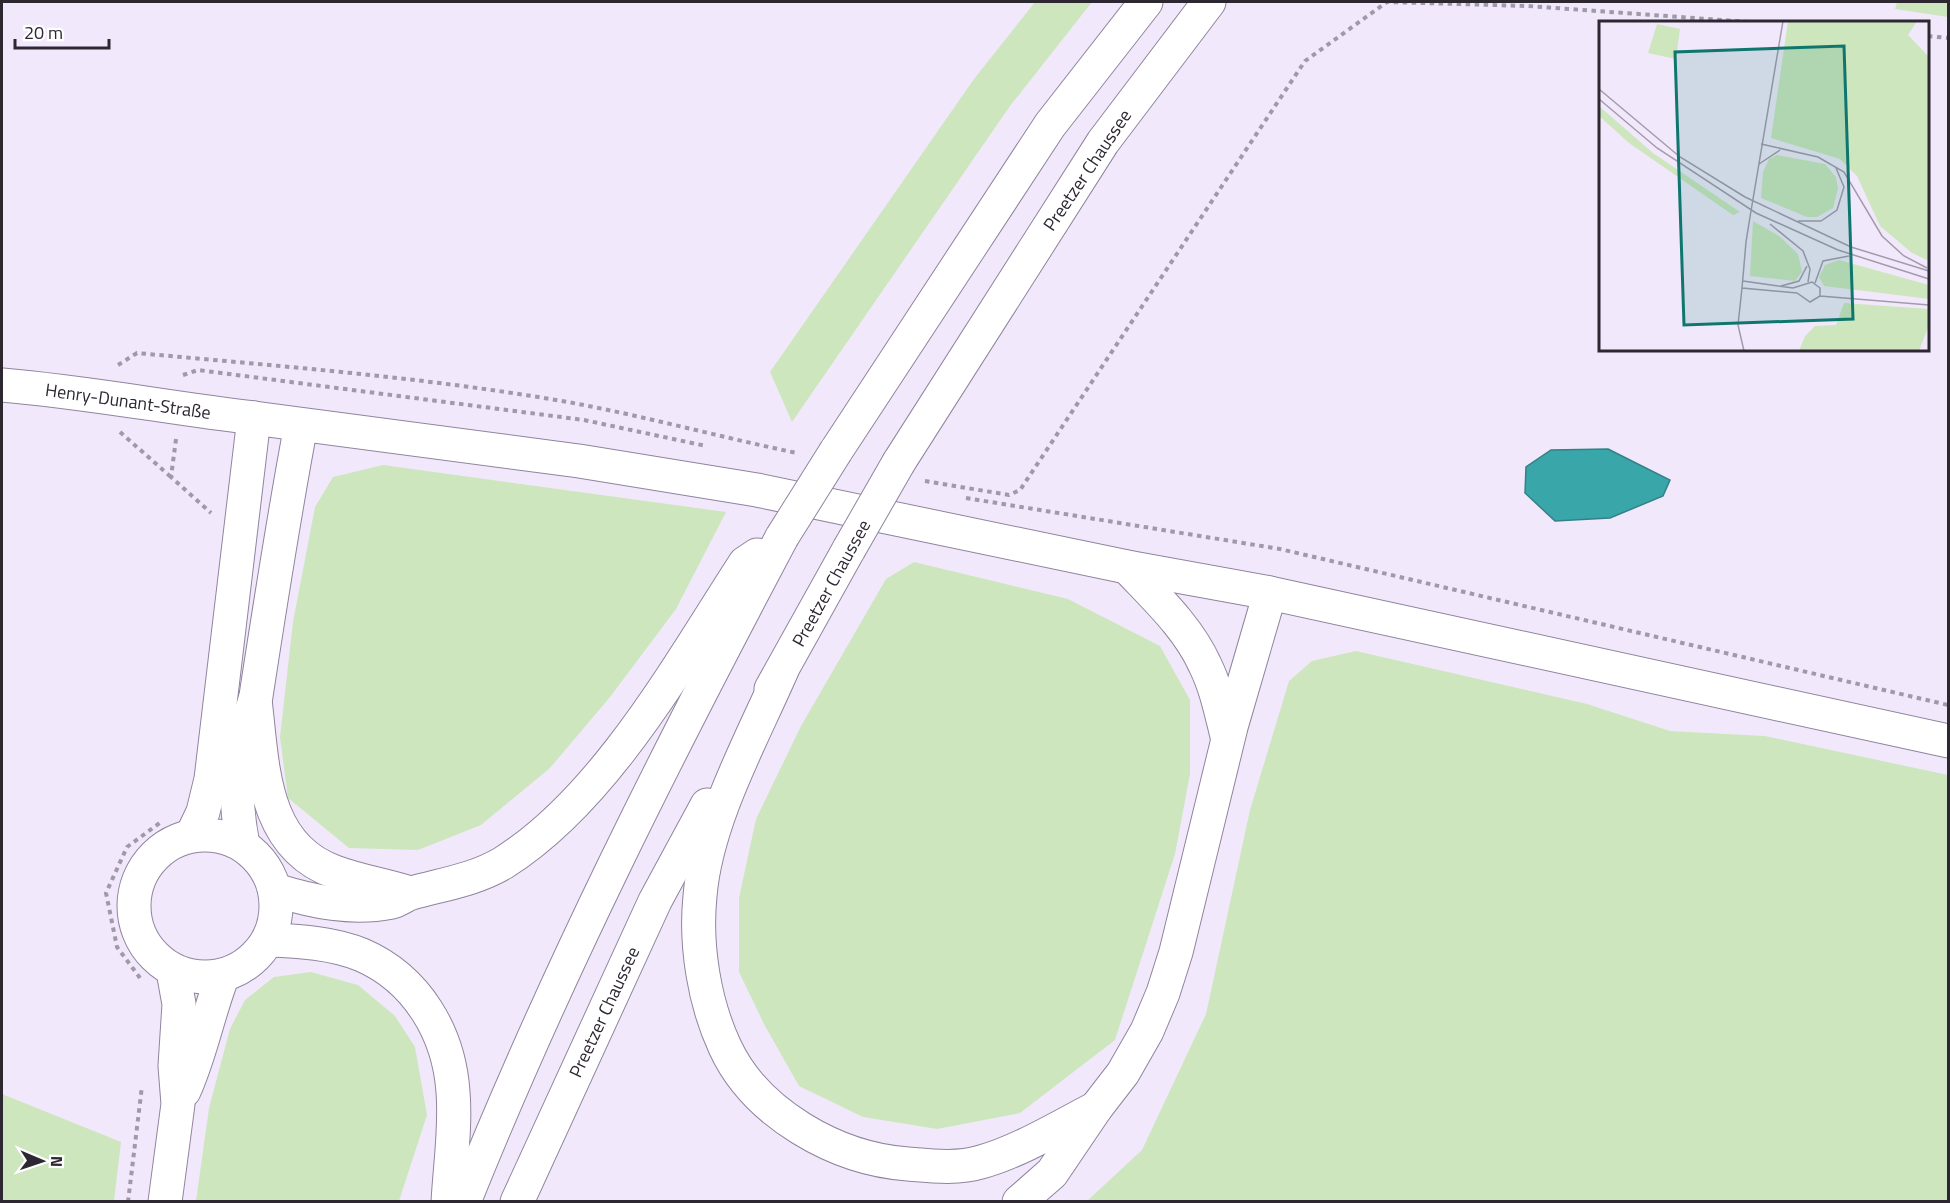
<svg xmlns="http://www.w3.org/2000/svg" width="1950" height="1203" font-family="'Titillium Web',sans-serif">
  <rect width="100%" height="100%" fill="#f1e9fb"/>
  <g fill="#cde6be">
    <path d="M1035,2h57l-82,104 -218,316 -22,-50 204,-293z"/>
    <path d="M1897,2h51v15l-53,-8z"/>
    <path d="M383,465l343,47 -50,97 -66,88 -60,71 -69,57 -63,25 -69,-2 -61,-50 -8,-61 13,-115 22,-115 18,-30z"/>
    <path d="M914,562l154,37 92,47 30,54v74l-15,80 -60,186 -95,73 -83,16 -74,-12 -64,-31 -34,-60 -26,-54v-74l17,-79 45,-93 85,-147z"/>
    <path d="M1356,651l231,53 83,27 95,5 183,39v426h-861l55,-51 64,-136 44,-204 39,-129 23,-20z"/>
    <path d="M311,972l47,13 37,31 20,31 12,68 -28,86h-203l13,-93 21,-79 15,-29 29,-23z"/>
    <path d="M2,1094l119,48 -7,59h-112z"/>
  </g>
  <path fill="#39a6aa" stroke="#358086" stroke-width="1.5" d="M1608,449l62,31 -7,16 -53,22 -55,3 -30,-28 1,-26 25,-17z"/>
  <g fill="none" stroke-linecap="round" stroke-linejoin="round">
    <defs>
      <g id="minor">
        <path d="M2,385c84,7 167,23 252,33"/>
        <path d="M184,1091c17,-37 24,-78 39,-116"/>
        <path d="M165,1202l13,-98 -3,-38 4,-62 -6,-33"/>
      </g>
      <g id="major">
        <circle cx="205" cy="906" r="71"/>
        <path d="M192,835l11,-23 8,-33 43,-361 325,43 178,29 370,77 143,26 678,148"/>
        <path d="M243,845c-7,-36 -9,-75 0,-110 3,-13 10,-25 13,-39 14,-91 28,-181 45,-271"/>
      </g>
      <g id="highway">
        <path d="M836,451l214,-326 96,-123"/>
        <path d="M899,462l204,-320 106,-140"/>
        <path d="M1127,567c28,30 61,60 78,98 11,22 16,47 22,71"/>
        <path d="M782,670c-30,69 -76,151 -82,226 -5,49 4,106 25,151 31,67 112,112 183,117 24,2 50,5 73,-2 39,-11 78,-35 115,-54"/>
        <path d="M771,689l78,-140"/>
        <path d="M255,700c8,63 6,146 80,172 24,9 50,13 75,21"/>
        <path d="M275,890c39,12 76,20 117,12 7,-2 13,-7 20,-9 32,-9 62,-13 91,-30 102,-64 177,-200 242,-300l12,-8"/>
        <path d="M268,940c31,1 65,3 94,15 55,24 87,78 91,137 3,36 -3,73 -5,110"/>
        <path d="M464,1202c92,-229 203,-448 318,-665"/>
        <path d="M517,1202l138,-301 52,-96"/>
        <path d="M1019,1202l33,-29 44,-65 27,-35 24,-42 16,-38 13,-41 55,-225 39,-134"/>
      </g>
    </defs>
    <use href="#minor" stroke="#90849e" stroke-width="35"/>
    <use href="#major" stroke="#90849e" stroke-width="35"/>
    <use href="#highway" stroke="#90849e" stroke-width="35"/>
    <g stroke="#a099a8" stroke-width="4" stroke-dasharray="4.5 4.5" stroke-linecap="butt">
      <path d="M1928,36l20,2"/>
      <path d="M118,365l19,-12c141,13 285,24 425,48 79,14 157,36 235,52"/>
      <path d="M183,375l15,-5 386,50 122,26"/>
      <path d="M120,432l51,45"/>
      <path d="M176,439l-5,38 40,36"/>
      <path d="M925,481l84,14 11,-5 285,-429 82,-59 141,4 221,16"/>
      <path d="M966,498l314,51 668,156"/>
      <path d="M140,978l-23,-31 -11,-54 21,-46 34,-25"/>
      <path d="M128,1202l14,-116"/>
    </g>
    <use href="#minor" stroke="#fff" stroke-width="33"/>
    <use href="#major" stroke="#fff" stroke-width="33"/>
    <use href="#highway" stroke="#fff" stroke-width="33"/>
    <defs>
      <g id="highway-bridge">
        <path d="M782,537l54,-86"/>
        <path d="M849,549l50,-87"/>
      </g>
    </defs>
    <use href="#highway-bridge" stroke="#90849e" stroke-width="35" stroke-linecap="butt"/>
    <use href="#highway-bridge" stroke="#fff" stroke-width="33"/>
  </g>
  <g text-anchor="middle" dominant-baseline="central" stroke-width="4.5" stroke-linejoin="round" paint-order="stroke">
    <g font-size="18" fill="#2d2732" stroke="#fff">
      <text transform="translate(1087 170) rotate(-56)">Preetzer Chaussee</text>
      <text transform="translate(128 401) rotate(8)">Henry-Dunant-Straße</text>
      <text transform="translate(831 583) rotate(-61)">Preetzer Chaussee</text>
      <text transform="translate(604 1012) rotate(-65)">Preetzer Chaussee</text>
    </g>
  </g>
  <g transform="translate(1599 21)">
    <rect width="330" height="330" fill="#f1e9fb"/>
    <path d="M189,0h129l-9,14 21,22v204l-17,-8 -32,-27 -23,-50 -17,-17 -69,-21zM58,3l23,5 -4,30 -28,-6zM0,85l54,47 87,59 -7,3 -104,-72 -30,-27zM178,134l48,9 11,13 2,11 -5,20 -16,9h-10l-46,-19 2,-26 6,-13zM154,200l26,15 19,18 4,18 -7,9 -45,-5zM240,239l90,25v14l-105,-13 -5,-9 6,-12zM245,282l85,6v16l-10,26h-120l6,-15 10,-10 21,-1z" fill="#cde6be"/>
    <path fill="none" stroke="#a39bab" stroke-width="1.5" d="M0,68l81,68 65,40 106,50 78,24M0,78l58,49 99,65 82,37 91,29M162,123l57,13 26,15 38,64 22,20 23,12M160,143l21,-14M199,200h23l16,-11 7,-23 -8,-19M171,203l33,27 7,18 -2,13M144,260l50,7 19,-6 8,6v8l-10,6 -13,-9 -55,-5 4,-46 4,-25 33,-196M216,262l8,-22 26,-5M182,265l18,-5 8,-15M143,267l-4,37 6,26M221,275l109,9"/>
    <path fill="#0f766e" fill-opacity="0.15" stroke="#0f766e" stroke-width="3" d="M245,25l9,273 -169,6 -9,-273z"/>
    <rect width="330" height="330" fill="none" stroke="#2d2732" stroke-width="3"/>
  </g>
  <rect width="1950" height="1203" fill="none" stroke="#2d2732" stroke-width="6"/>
  <g transform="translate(42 1161) rotate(92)" stroke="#ffffff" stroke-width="4.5" paint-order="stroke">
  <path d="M0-4.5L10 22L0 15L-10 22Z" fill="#2d2732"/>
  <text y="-9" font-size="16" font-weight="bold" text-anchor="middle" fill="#2d2732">N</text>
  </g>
  <path d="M15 39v9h94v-9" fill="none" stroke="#2d2732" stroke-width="3"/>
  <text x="24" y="39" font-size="18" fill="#2d2732" stroke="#ffffff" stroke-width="4.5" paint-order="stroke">20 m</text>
</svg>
